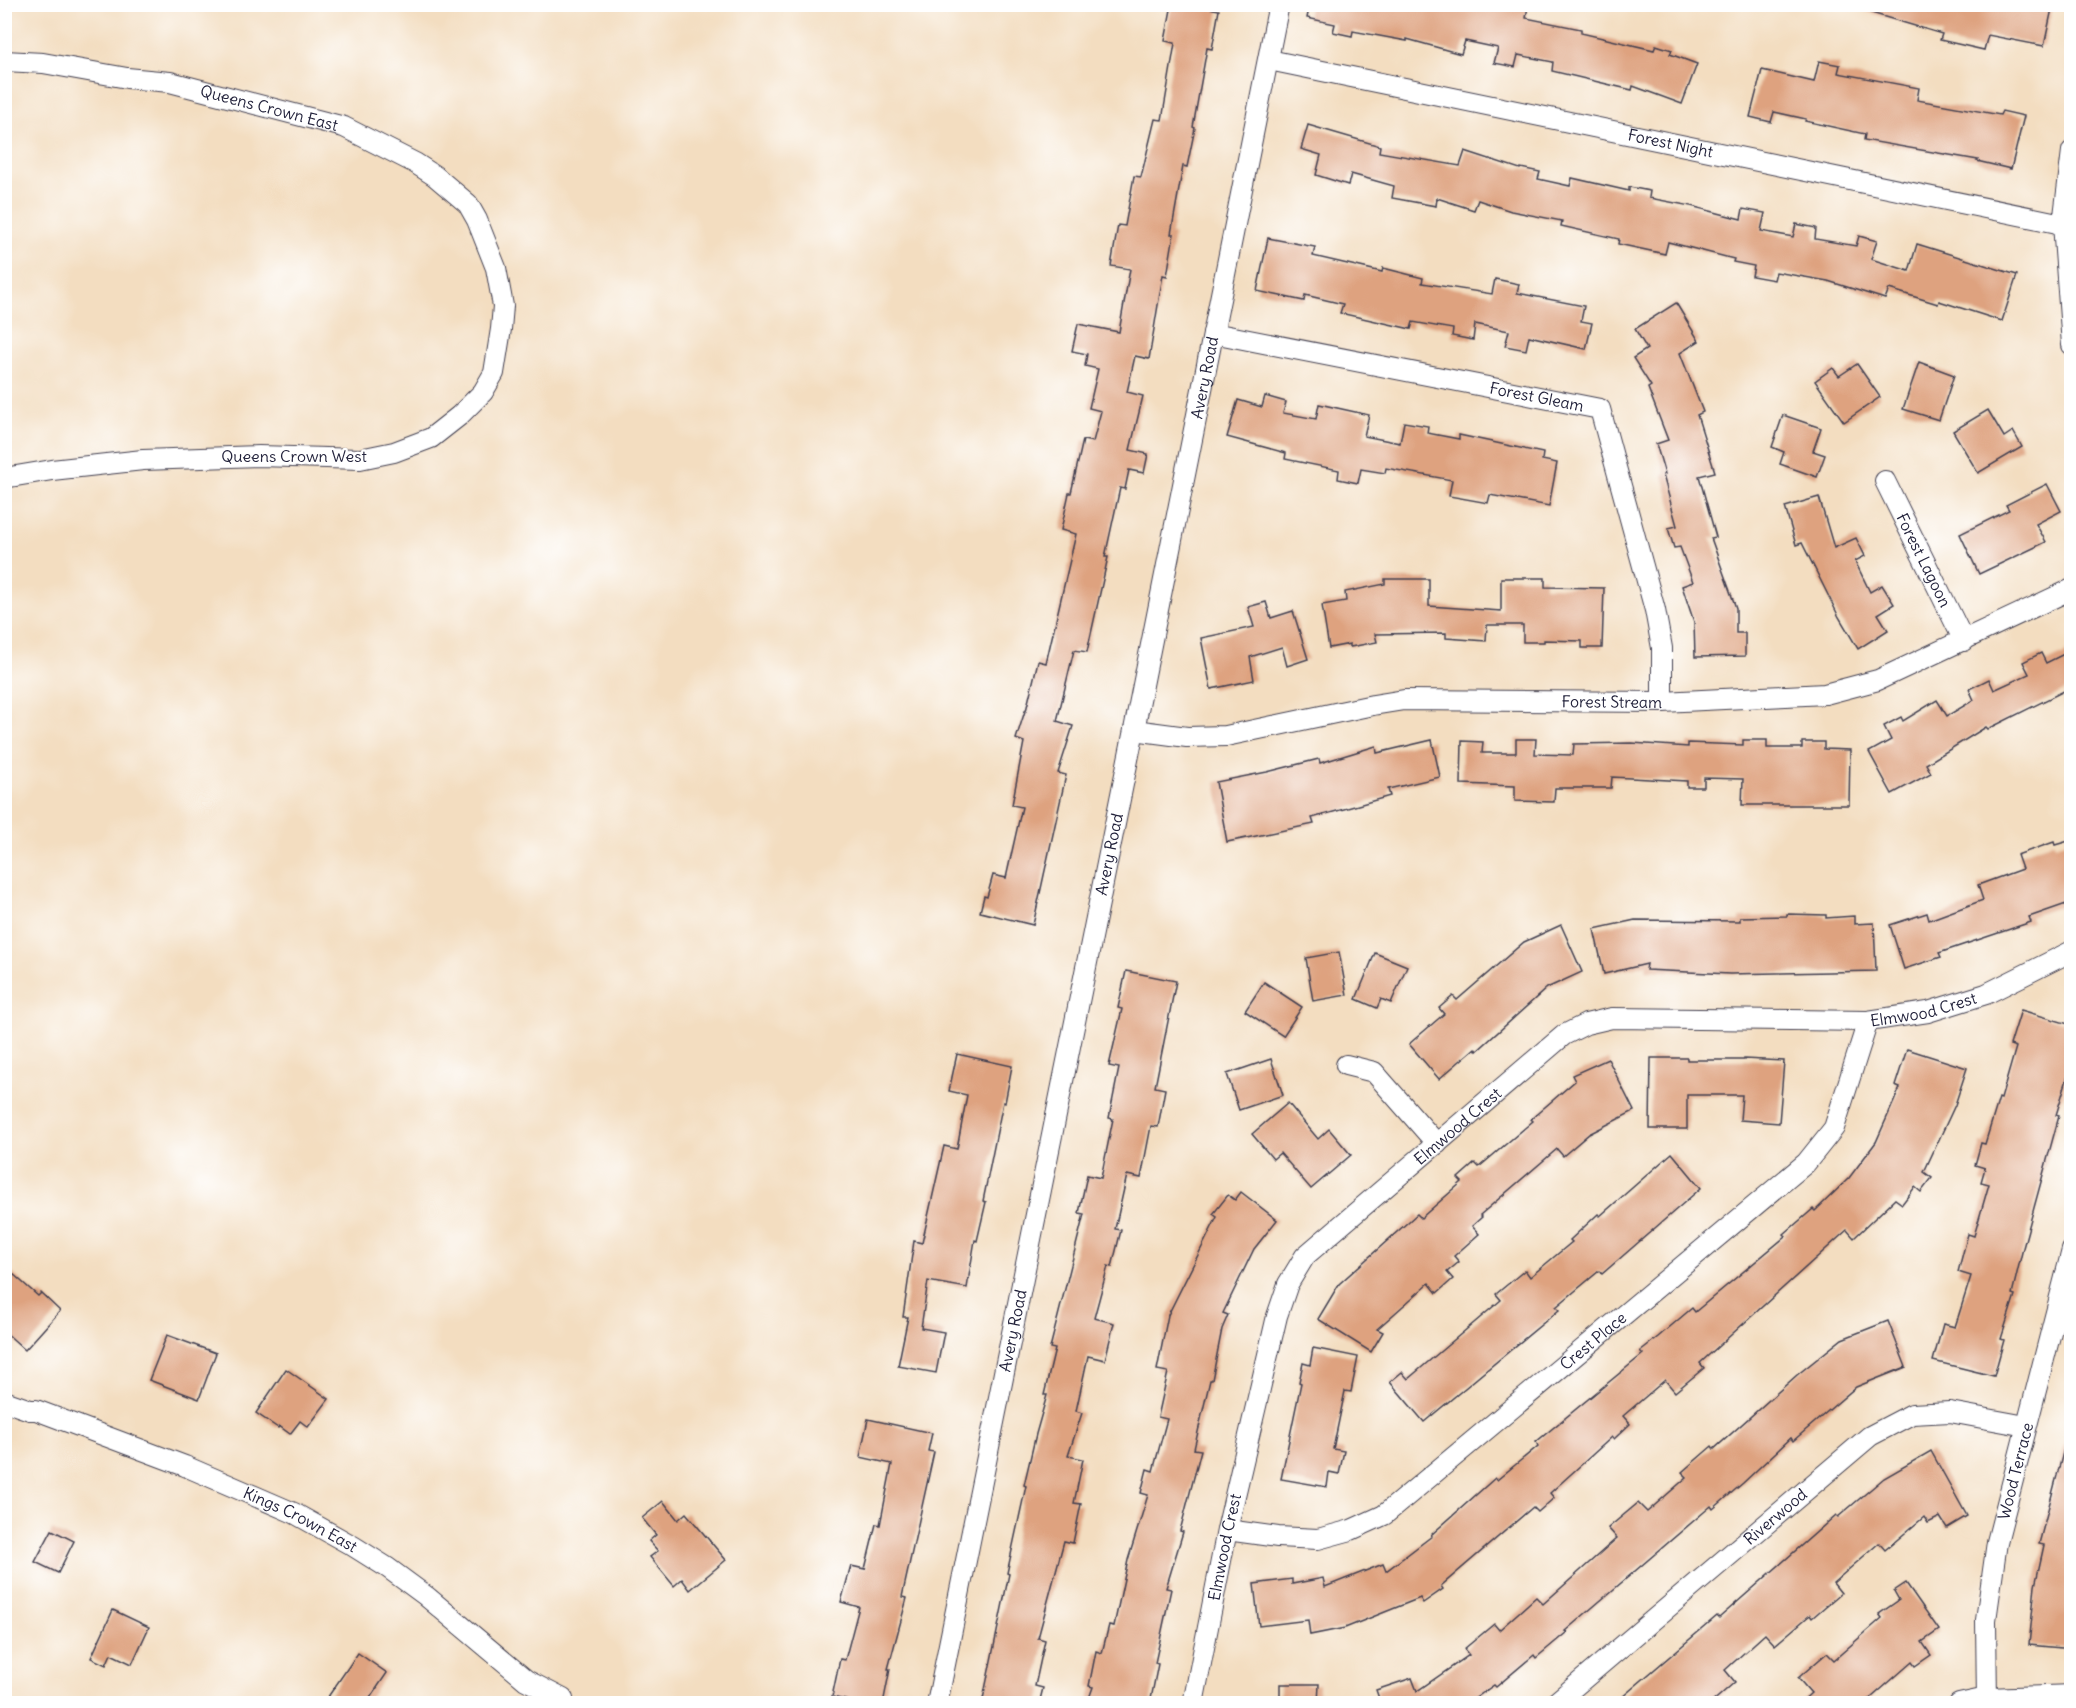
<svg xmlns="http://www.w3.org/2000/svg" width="2076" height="1708" font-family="Delius,sans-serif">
  <rect width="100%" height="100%" fill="#fff"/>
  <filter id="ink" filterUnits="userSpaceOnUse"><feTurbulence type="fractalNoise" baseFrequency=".0167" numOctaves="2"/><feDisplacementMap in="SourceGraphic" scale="12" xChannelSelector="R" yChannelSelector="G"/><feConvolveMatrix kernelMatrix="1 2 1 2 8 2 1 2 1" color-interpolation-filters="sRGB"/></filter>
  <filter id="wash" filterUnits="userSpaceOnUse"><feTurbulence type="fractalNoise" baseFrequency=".008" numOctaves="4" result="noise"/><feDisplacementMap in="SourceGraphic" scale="24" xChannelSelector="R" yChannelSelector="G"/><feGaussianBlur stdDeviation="1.35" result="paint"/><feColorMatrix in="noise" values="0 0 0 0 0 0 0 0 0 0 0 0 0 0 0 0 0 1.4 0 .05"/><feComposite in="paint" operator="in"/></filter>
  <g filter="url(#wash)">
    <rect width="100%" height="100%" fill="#f3ddc0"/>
    <g id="blocks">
      <g fill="#dea27f">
        <path d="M1172,4h16l31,6 -7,39 -5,-1 -14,79 2,1 -8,39 -4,-1 -12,68h3l-7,42 -4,-1 -14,84 -14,-3 -8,36 16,4 -13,54 18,4 -4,19 -15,-3 -4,19 -5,-1 -15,69h3l-21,95 -13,-2 -17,71 16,5 -15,47 8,2 -33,150 -53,-13 4,-16 3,1 6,-22 13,3 16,-71 -10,-2 12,-63 -8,-3 9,-28h1l12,-50 8,2 30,-129 -15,-4 8,-37h2l12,-53 10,2 8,-31 -12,-3 9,-39 -13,-3 2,-12 -15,-3 6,-27 41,8 11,-63 -19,-3 7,-41 7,1 9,-50 7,1 14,-58 7,1 13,-77 -10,-2z"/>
        <path d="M1310,4h210l8,2 -2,12 55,11v4l73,17 2,-5 16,5 -2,4 27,10 -15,40 -49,-18 -1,4 -80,-19 1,-9 -35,-7 -3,12 -21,-4 4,-15 -33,-7 -4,13 -54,-15v2l-54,-10 -1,5 -19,-4 2,-8 -28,-6z"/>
        <path d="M1859,4h194l-9,42 -56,-11 -4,15 -44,-10 2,-6 -84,-25z"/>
        <path d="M1819,61l21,4 -2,8 81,15 -2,12 83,15 2,-4 22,5 -13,53 -34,-8 1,-1 -114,-20 1,-6 -60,-13 1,-2 -32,-7 -3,10 -21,-5 12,-47 52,12z"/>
        <path d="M1308,125l72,21 -1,6 81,14 5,-15 55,18 1,-1 19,4 -2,7 32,7 2,-8 57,13v-4l21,4 -1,7 42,8 50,13 2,-10 22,4 -4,18 32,6 3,-13 20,4 -1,11 41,7 3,-10 18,5 -6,18 38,12 8,-27 100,31 -15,46 -63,-20 -1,3 -49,-15 -4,10 -57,-18 -52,-9 -2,8 -22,-4 2,-10 -21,-4 1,-3 -66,-17 -3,12 -47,-10 1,-5 -58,-13 1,-5 -51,-10 -33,-11 -4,10 -37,-12 -1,8 -44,-8 2,-12 -43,-12 -3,11 -32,-10 5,-20 -20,-6z"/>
        <path d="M1268,238l47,9 -2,9 69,16 1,-4 40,10 -1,5 70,11 3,-15 24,5 -2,9 67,13 -3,15 11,2 -6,26 -57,-13 -3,14 -21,-4 4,-15 -34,-7 -2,16 -21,-4 1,-7 -40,-7 -2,7 -71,-16 3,-9 -38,-9 -1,6 -47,-10z"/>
        <path d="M1676,303l23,38 -19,12 23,59 -6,3 18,57 -16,4 17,61 -5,1 25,70v25h9v23l-50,1 -1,-35 -12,-36 11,-4 -13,-35 -6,1 -6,-20 9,-2 -14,-51 2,-1 -9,-30 12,-4 -20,-52 3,-2 -18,-28 14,-9 -12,-20z"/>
        <path d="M1919,362l35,13 -15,45 -36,-11z"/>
        <path d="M1857,364l23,33 -36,25 -29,-41 18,-13 6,8z"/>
        <path d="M1265,396l21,6 -3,11 33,6 3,-15 50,11 -5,21 36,7 4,-21 24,4 -1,7 32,6v-4l84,18 -1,7 15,3 -8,43 -59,-11 -2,8 -39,-7 3,-16 -66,-12 -1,5 -24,-4 -3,14 -20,-4 1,-9 -54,-11 1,-6 -59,-16 11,-37 24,7z"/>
        <path d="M1988,410l16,27 9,-6 9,16 -44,26 -25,-42z"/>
        <path d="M1783,415l38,13 -8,23 12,4 -8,22 -37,-13 4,-12 -12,-5z"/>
        <path d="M2047,484l14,27 -25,13 10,18 -67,32 -19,-40 49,-24 -3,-5z"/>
        <path d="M1819,497l15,51 22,-10 9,18 -10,5 15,31 12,-7 12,19 -16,10 10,16 -30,19 -19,-32 -37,-74 -6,2 -11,-38z"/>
        <path d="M1501,578h44v9l59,1 -2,60h-20v-7l-38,-1v2h-21v-17h-36l-1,16 -40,-3v-5l-71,1 2,8 -27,5v-3l-21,4 -7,-43 24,-4 -1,-9 40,-8v-5h44v27l72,5z"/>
        <path d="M1266,602l5,16 22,-7 15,48 -21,7 -5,-19 -32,10 4,23 -43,9 -10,-51 53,-11 -6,-20z"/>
        <path d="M2072,650v37l-84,42 -2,-2 -60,37 5,9 -39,21 -23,-42 22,-12 -7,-14 17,-9 2,4 34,-21 10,16 27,-16 -5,-11 20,-10 5,11 35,-16 -6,-12 18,-9 5,10z"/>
        <path d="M1516,739h20l-1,15 38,1 1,-11 58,-1 56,4v-4l55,2v-5h24v8h35v-6h22v7l26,1 -1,55h-107l1,-26 -39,-1v9h-17v-6l-75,-4 -1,11h-56l-1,14 -39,-1v-15l-54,-2 1,-43 21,1 -1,11h34z"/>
        <path d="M1432,740l8,37 -52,12 2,7 -78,22 2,6 -87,18 -11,-60 51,-10 52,-13 1,4 56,-17 1,7z"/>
        <path d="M2072,840v62l-43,15 2,5 -92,31 2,4 -37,12 -14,-44 37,-12 2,7 54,-20 -5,-15 44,-16 -5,-14 37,-13 1,3z"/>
        <path d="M1787,914l39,1v3l28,-2v8l20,-1 2,48 -146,3 -84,-4 1,-6 -43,10 -10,-45 41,-9 105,1v-4l47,-1z"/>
        <path d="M1561,925l21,47 -35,16 -70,63 -2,-3 -36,31 -30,-35 35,-30 -5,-6 14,-12 4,4 67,-58z"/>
        <path d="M1339,952l8,43 -34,6 -7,-43z"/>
        <path d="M1375,953l32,13 -16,37 -10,-4 -4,9 -21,-9z"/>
        <path d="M1126,971l50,10 -21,106 10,2 -7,38 -7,-1 -10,52 -14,-3 -12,54 6,1 -9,37 -4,-1 -14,52 20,5 -9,37 -17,-4 -12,55 6,2 -14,43 15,3 -9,44 7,1 -8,39 -9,-2 -26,97 7,2 -10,46 8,2 -4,16h-57l27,-130 -2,-1 19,-87 -2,-1 12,-51 11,-39h-3l11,-46 -5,-1 34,-134 -5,-1 8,-38 14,3 12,-59 -4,-1 10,-50 -10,-2 13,-57 -4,-1z"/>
        <path d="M1264,982l38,25 -19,29 -38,-25z"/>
        <path d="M2021,1010l51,15v38l-16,52 3,1 -36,132 -11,46 3,1 -14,44 3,1 -10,36 -61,-15 10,-37 12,3 16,-51 -13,-4 10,-38 6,2 15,-52 -8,-2 4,-14 -10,-3 6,-22 4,1 14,-46 2,1 15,-52 -6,-2z"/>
        <path d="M1907,1049l60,19 -12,37 -31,67 8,6 -11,14 -6,-5 -13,17 -7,-5 -41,39 -7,-8 -147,133 4,5 -29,24 -10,-12 -42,36 7,8 -16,15 -2,-2 -62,56 4,5 -16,14 -5,-5 -92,79 2,3 -20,14 -3,-5 -75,30 -35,7 -2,-15 -49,6 -5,-42 38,-5v5l31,-6 2,9 58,-23 3,7 46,-35 -1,-1 64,-57 2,2 41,-34 -2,-4 107,-88 -3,-3 18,-14 34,-29 3,4 91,-76 -2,-2 29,-25 2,2 34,-33 27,-36 24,-54 -5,-2z"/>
        <path d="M957,1054l55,12 -7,37 -2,-1 -20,99 3,1 -9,39 -2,-1 -8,48 -39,-7 -7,47 23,4 -8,41 -38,-7 10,-49h-5l11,-76 8,2 22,-97 13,3 10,-54 -18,-4z"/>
        <path d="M1651,1058h36v2h57v-1l40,2 -5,62 -39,-3 2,-25h-55v34h-37z"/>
        <path d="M1271,1059l12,36 -44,15 -12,-36z"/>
        <path d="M1608,1059l26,52 -45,23 -26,22 -6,-7 -77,66 2,2 -10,9 7,8 -25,22 5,6 -12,10 6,7 -16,14 -8,-10 -52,46 6,3 -12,20 -53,-33 21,-35 78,-70 4,4 41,-36 -4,-4 17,-15 4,4 54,-46 -2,-2 44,-38 -3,-6z"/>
        <path d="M1288,1103l30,36 11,-10 22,26 -40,34 -31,-36 -7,6 -21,-25z"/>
        <path d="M1672,1153l29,35 -99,86 -3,-3 -43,36 3,3 -135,112 -34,-40 12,-10 6,7 93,-79 -5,-6 29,-24 5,7 42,-35 -2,-2 28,-26 2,2z"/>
        <path d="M1241,1192l36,28 -23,29 -31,64 5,2 -6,14 -10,51h-2l-16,69 7,1 -21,81 3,1 -17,56 5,1 -16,74 3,1 -8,40h-63l6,-17 -4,-1 7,-35 6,2 7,-28 5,1 14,-66 20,-65 -7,-2 6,-24 6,2 14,-52 -9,-2 10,-45 -11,-2 11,-55 49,-98 -4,-3 15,-19 7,5z"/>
        <path d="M4,1266l34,30 3,-3 19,18 -35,39 -21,-19z"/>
        <path d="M1888,1321l18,46 -50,20 -63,54 -2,-3 -48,45 -30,26 -2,-3 -146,125 2,1 -31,26 -2,-3 -38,32 -2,-2 -27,19h-86l-5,-14 36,-12 5,13 52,-36 -5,-6 30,-25 5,6 37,-33 7,7 74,-66 -9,-10 30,-25 9,9 40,-35 -5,-5 30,-26 2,3 83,-74 45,-36z"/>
        <path d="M167,1335l49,18 -17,46 -50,-19z"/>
        <path d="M1313,1348l45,9 -7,35 -6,-1 -12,58 11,2 -5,23 -10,-2 -2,15 -46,-8 20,-96 -2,-1 4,-19 7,2z"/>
        <path d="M286,1369l43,30 -21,28 -8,-6 -10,13 -11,-8 -1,2 -22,-15z"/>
        <path d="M868,1419l64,14 -4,18 6,1 -32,145 5,1 -19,71h2l-7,35h-20l-31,-7 8,-38 5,1 14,-53 -18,-5 10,-36 14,3 11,-45 4,1 12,-61 -32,-7z"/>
        <path d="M2066,1441l6,1v207l-43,-4 6,-59 9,-41 -5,-1z"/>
        <path d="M1931,1451l36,65 -20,12 -7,-11 -12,6 -4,-6 -39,33 -6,-7 -46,40 8,10 -29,25 -2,-3 -35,30 -10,-11 -40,36 10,12 -25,22h-96l103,-88 2,2 117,-103 2,2 46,-39z"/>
        <path d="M663,1501l15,19 8,-7 40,47 -36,30 -8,-11 -8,7 -24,-29 8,-6 -9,-10 7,-6 -14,-17z"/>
        <path d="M52,1530l22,11 -16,32 -23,-11z"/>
        <path d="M1906,1583l33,47 -17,12 9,13 -16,11 -3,-4 -48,42h-65l12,-11 -13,-15 29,-25 7,7 48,-42 -3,-4 20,-14 -5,-9z"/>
        <path d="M113,1610l36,17 -17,37 -21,-10 -5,11 -15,-7z"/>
        <path d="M358,1653l29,20 -21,31h-43z"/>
        <path d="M1280,1684h39l-1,20h-38z"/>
      </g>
    </g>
  </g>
  <g filter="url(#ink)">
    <use href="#blocks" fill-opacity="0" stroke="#413e4f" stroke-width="1.5"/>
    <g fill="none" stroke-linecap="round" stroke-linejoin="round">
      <defs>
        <g id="minor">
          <path id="s1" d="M1269,60l803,166"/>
          <path id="s2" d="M4,61l39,2 84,15 43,4 174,45 71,36 20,13 33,28 9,16 19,48 7,38 -2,23 -7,44 -11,19 -24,24 -28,22 -37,14 -34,7 -101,-3 -116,4 -91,10 -48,8"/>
          <path d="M2072,151l-9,73 9,121"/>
          <path id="s3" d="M1213,333l387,76 55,201 7,38v54"/>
          <path id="s4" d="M1885,481l79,160"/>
          <path id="s5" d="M1134,730l53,7 39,-1 147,-31 31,-5 258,2 163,-8 53,-14 194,-91"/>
          <path d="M1346,1065l28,7 63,72"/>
          <path id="s6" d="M4,1401l26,9h6l149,56 109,47 59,33 35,22 38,28 100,84 37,19"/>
          <path id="s7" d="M1227,1530l51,7 40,2 33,-9 33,-15 422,-352 28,-35 34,-107"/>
          <path id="s8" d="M937,1704l197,-974 145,-726"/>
          <path id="s9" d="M1193,1704l34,-174 50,-214 11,-32 17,-28 259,-221 22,-11 26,-6 256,3 60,-9 58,-18 86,-43"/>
          <path id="s10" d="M1554,1704l316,-268 42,-22 38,-2 76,14"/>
          <path d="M1959,1704l28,-6 85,-3"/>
          <path id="s11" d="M1987,1704l-1,-84 11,-78 75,-292"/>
        </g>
      </defs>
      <use href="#minor" stroke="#413e4f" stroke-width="22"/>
      <use href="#minor" stroke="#fff" stroke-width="20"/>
    </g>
  </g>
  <g text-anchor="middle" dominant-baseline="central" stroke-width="4.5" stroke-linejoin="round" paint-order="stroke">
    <g font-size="16" fill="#22223b" stroke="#fff">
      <text stroke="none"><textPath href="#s2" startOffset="270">Queens Crown East</textPath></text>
      <text stroke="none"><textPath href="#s1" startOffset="410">Forest Night</textPath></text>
      <text stroke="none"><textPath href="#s8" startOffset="1353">Avery Road</textPath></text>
      <text stroke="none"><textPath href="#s3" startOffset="330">Forest Gleam</textPath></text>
      <text x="294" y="456">Queens Crown West</text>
      <text stroke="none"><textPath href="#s4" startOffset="88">Forest Lagoon</textPath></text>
      <text stroke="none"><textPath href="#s5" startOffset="482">Forest Stream</textPath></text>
      <text stroke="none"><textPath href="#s8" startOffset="867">Avery Road</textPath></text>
      <text stroke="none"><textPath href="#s9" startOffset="1168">Elmwood Crest</textPath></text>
      <text stroke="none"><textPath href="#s9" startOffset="664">Elmwood Crest</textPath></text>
      <text stroke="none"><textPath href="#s8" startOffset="381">Avery Road</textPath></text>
      <text stroke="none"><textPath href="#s7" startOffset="434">Crest Place</textPath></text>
      <text stroke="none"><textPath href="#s11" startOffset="236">Wood Terrace</textPath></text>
      <text stroke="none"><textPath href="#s10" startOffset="290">Riverwood</textPath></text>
      <text stroke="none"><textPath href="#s6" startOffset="320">Kings Crown East</textPath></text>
      <text stroke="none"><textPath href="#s9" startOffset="160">Elmwood Crest</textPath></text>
    </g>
  </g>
  <rect width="2076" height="1708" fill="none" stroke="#fff" stroke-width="24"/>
</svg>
